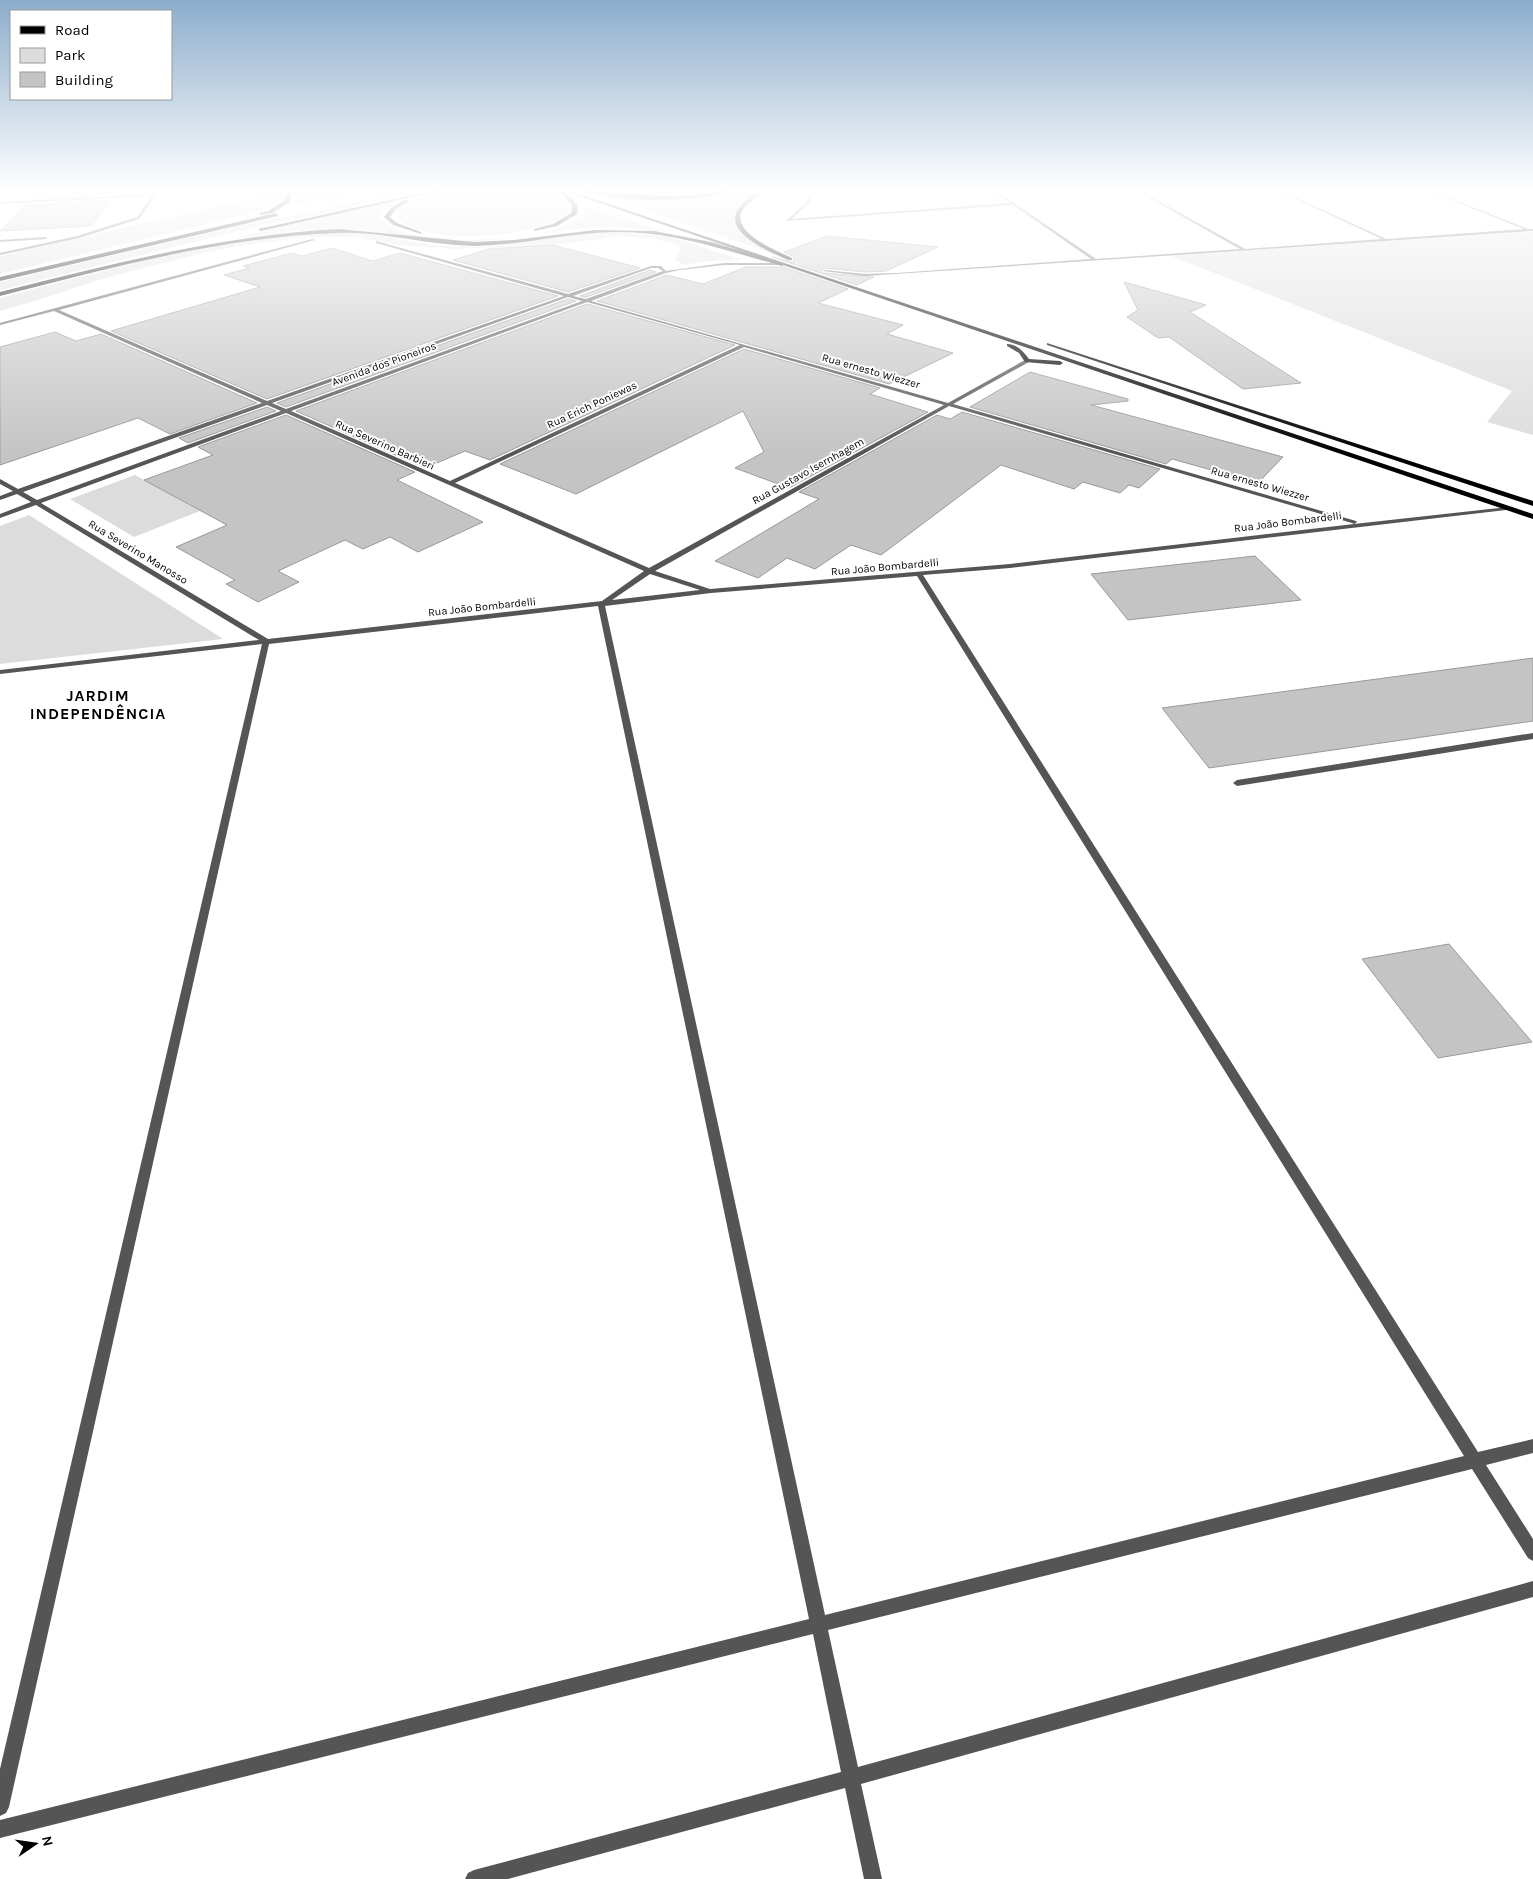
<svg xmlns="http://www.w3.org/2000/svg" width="1533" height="1879" font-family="Karla,sans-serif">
  <rect width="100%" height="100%" fill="#fff"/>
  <g fill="#dcdcdc">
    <path d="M275,190h11l-1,8 -15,9 -18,6 -252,61v-18l277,-63z"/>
    <path d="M298,190h77l-94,18 13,-7 5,-9z"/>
    <path d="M413,190h15l-189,41 -239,59v-8l221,-52z"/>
    <path d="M457,190h85l17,8 10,8 -1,7c-36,26 -134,33 -170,6 -1,-20 44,-26 59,-29z"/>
    <path d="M595,190h115c-37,7 -79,10 -115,0z"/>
    <path d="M730,190h32l-19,15 -5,21 8,10 38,21 -193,-65 82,6z"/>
    <path d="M400,200c-8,4 -18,8 -20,17 23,33 145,24 179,11 10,-4 19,-9 26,-17l-1,-5 83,26 -48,-5 -36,1 -80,11 -33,3 -49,-3 -36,-7 -41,-3 -49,2 -66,8z"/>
    <path d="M596,232h26l48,5 73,23 -37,1 -23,4 -8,-6 6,-10 -2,-4 -24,-6 -32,-3 -70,9 -99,4 -55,-4 -45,-8h-47l-69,9 -43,9 -90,23 -67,22 -38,11v-13c102,-27 205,-56 311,-64 21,-2 43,-2 64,1 24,3 47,10 71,11 50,4 101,-8 150,-14z"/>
    <path d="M1533,232v203l-46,-13 25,-31 -343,-136z"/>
    <path d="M135,475l9,5 56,31 -66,26 -64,-38z"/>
    <path d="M29,515l194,124 -223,25v-138z"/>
  </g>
  <g fill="#c4c4c4" stroke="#999">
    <path d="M39,190h80l-3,4 -85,5z"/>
    <path d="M111,200l-20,26 -91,5 25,-26z"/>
    <path d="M827,236l50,5 61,6 -52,24 -21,1 -40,-4 -4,3 2,2 51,4 -17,8 -85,-28 20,5 2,-2 -1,-4 -9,-4z"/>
    <path d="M553,245l87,23 -72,24 -115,-32 35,-11z"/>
    <path d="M332,248l41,13 27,-8 158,43 -291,103 -156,-68 149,-44 -36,-12 25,-7 -6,-2 49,-13 10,3z"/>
    <path d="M746,267h37l65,22 -30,14 85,22 -16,9 66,19 -64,31 -292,-83 70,-26 36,9z"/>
    <path d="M650,270l6,2 -70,25 -6,-1z"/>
    <path d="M1124,282l82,23 -16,7 111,71 -58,6 -74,-52 -11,1 -31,-21 11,-7z"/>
    <path d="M568,299l8,2 -290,106 -9,-4z"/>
    <path d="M587,304l148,41 -245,115 -25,-9 -40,17 -129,-57z"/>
    <path d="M55,332l21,9 25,-7 156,69 -87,31 -32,-16 -138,47v-118z"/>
    <path d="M744,349l136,39 -10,6 58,18 -139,76 -54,-20 29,-16 -21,-41 -167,83 -76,-30z"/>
    <path d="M1030,372l98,27v2l-37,4 192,52 -25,26 -86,-24 -6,5 -196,-57z"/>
    <path d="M267,407l9,4 -88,32 -9,-5z"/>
    <path d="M962,412l198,57 -21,19 -10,-3 -9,8 -37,-11 -9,7 -73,-24 -120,90 -30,-10 -36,24 -28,-11 -29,20 -43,-17 104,-62 -20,-7 138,-77 13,4z"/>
    <path d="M286,415l129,57 -18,8 86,42 -65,30 -28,-15 -27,12 -18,-9 -67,31 21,11 -41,20 -32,-18 9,-4 -59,-33 51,-22 -83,-45 69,-25 -15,-8z"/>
    <path d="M1255,556l46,44 -173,20 -37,-46z"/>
    <path d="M1533,658v63l-324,47 -47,-60z"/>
    <path d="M1449,944l83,98 -94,16 -76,-99z"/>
  </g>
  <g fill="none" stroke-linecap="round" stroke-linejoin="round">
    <path fill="#555" fill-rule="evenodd" d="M1533,733v6l-296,47 -4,-3 4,-3z"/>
    <g fill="#555" fill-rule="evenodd">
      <path d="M156,190h4l-21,29 -60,19 -79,17v-2l77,-17 60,-19 15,-21 -152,8v-2l153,-8z"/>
      <path d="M810,190h4l-5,14 -18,15 219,-16 -19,-13h4l101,69 144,-10 -105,-59h4l106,59 137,-10 -106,-49h4l106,49 138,-10 -98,-39h4l98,39h5v2l-668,45 -42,-5 2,-1 40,4 32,-1 194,-14 -78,-54 -227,16 20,-18z"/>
      <path d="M47,237l-1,2 -46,3v-2z"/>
      <path d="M312,239l3,1 -256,70 208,91 297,-105 -188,-53v-2l192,53 83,-28h10l5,5 58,-8h58l1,2h-59l-44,5 -14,3 -75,28 357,102 77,-43h4v2l-76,42 403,117 1,1 -3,2 154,-17v2l-2,1 -496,58 -87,7 555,877 55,-13v14l-47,12 47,74v22l-5,-3 -56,-89 -644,161 30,137 675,-186v16l-672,187 21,95h-18l-19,-91 -337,91h-43l3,-6 6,-3 367,-98 -28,-138 -813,204v-18l809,-201 -211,-1013 -329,38 -260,1163 -3,6 -6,3v-47l262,-1125 -262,30v-4l259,-30 -223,-135 -36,13v-4l31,-12 -14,-8 -17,6v-4l13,-5 -13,-7v-5l18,10 244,-86 -208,-92 -54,14v-2zM651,268h7l5,3 -77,28 -13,-3zM568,297l14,4 -296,108 -14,-6zM587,302l153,43 -290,136 -159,-70zM744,347l200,58 -295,163 -194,-85zM267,405l14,6 -244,89 -14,-8zM949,406l403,117 2,1 -344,40 -300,25 -55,-18zM286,413l358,158 -42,30 -334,38 -227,-136zM650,574l50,16 -88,10zM917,576l547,880 -639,159 -220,-1009 106,-13z"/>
    </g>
    <g fill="#000" fill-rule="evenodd">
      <path d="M561,190h6l966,324v5z"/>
      <path d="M1047,343l486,158v5l-486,-161z"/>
      <path d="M1007,344c10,0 17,8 22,15l31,2 3,2 -3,2 -35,-3 -6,-9 -12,-7z"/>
    </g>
    <g fill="#000" fill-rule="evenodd">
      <path d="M287,190h6l-3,12 -18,11 -12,2v-2l8,-2 17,-11z"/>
      <path d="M435,190h9l-183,41 -3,-2z"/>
      <path d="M555,190c11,0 16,8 23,16l-1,8 -20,12 -23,5v-2l19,-5 18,-11 1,-7 -8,-10z"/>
      <path d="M582,190l74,6 36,-1 39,-5c-25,13 -124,13 -149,0z"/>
      <path d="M760,190h6c-8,7 -19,12 -24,21 -11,22 36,40 50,47v2h-4c-15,-7 -63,-26 -51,-49 5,-9 15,-15 23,-21z"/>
      <path d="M404,200l5,1 -14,9 -5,7 7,6 24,9v2l-28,-9 -9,-8 7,-9z"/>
      <path d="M276,213l2,3 -278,65v-4z"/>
      <path d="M339,229l135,13 40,-2 81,-10 59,1 57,11 74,22 -3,2c-55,-15 -109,-35 -168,-34 -46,1 -92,13 -138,14 -47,0 -93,-15 -139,-13 -114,4 -227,35 -337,63v-4c111,-28 224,-57 339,-63z"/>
    </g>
  </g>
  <linearGradient id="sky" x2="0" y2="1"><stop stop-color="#8cadcc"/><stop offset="0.42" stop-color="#fff"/><stop offset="1" stop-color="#fff" stop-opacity="0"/></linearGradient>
  <rect width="1533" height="453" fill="url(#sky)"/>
  <g text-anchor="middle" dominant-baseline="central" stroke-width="4" stroke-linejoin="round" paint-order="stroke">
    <g font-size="11" fill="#000" stroke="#fff">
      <text transform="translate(384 364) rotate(-20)">Avenida dos Pioneiros</text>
      <text transform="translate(871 371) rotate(16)">Rua ernesto Wiezzer</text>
      <text transform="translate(592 405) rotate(-25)">Rua Erich Poniewas</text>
      <text transform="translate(385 445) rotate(24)">Rua Severino Barbieri</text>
      <text transform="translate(808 471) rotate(-29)">Rua Gustavo Isernhagem</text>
      <text transform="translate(1260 484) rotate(16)">Rua ernesto Wiezzer</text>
      <text transform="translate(1288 522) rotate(-7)">Rua João Bombardelli</text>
      <text transform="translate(138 552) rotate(31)">Rua Severino Manosso</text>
      <text transform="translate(885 567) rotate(-5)">Rua João Bombardelli</text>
      <text transform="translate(482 607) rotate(-6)">Rua João Bombardelli</text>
    </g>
    <g font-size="16" font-weight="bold" letter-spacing="1" fill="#000" stroke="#fff">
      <text x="98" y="695">JARDIM<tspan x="98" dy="18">INDEPENDÊNCIA</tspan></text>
    </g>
  </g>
  <rect x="10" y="10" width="162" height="90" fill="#ffffff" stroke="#999999"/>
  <rect x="20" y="26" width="25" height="8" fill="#000000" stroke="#999999"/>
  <text x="55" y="35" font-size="15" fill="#000000">Road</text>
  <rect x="20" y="48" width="25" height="15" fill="#dcdcdc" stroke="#999999"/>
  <text x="55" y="60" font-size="15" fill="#000000">Park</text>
  <rect x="20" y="72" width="25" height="15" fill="#c4c4c4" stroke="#999999"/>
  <text x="55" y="85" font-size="15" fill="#000000">Building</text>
  <g transform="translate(35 1844) rotate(77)" stroke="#ffffff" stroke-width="4" paint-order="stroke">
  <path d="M0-4L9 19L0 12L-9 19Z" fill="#000000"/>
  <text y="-8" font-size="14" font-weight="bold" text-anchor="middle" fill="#000000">N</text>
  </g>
</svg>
